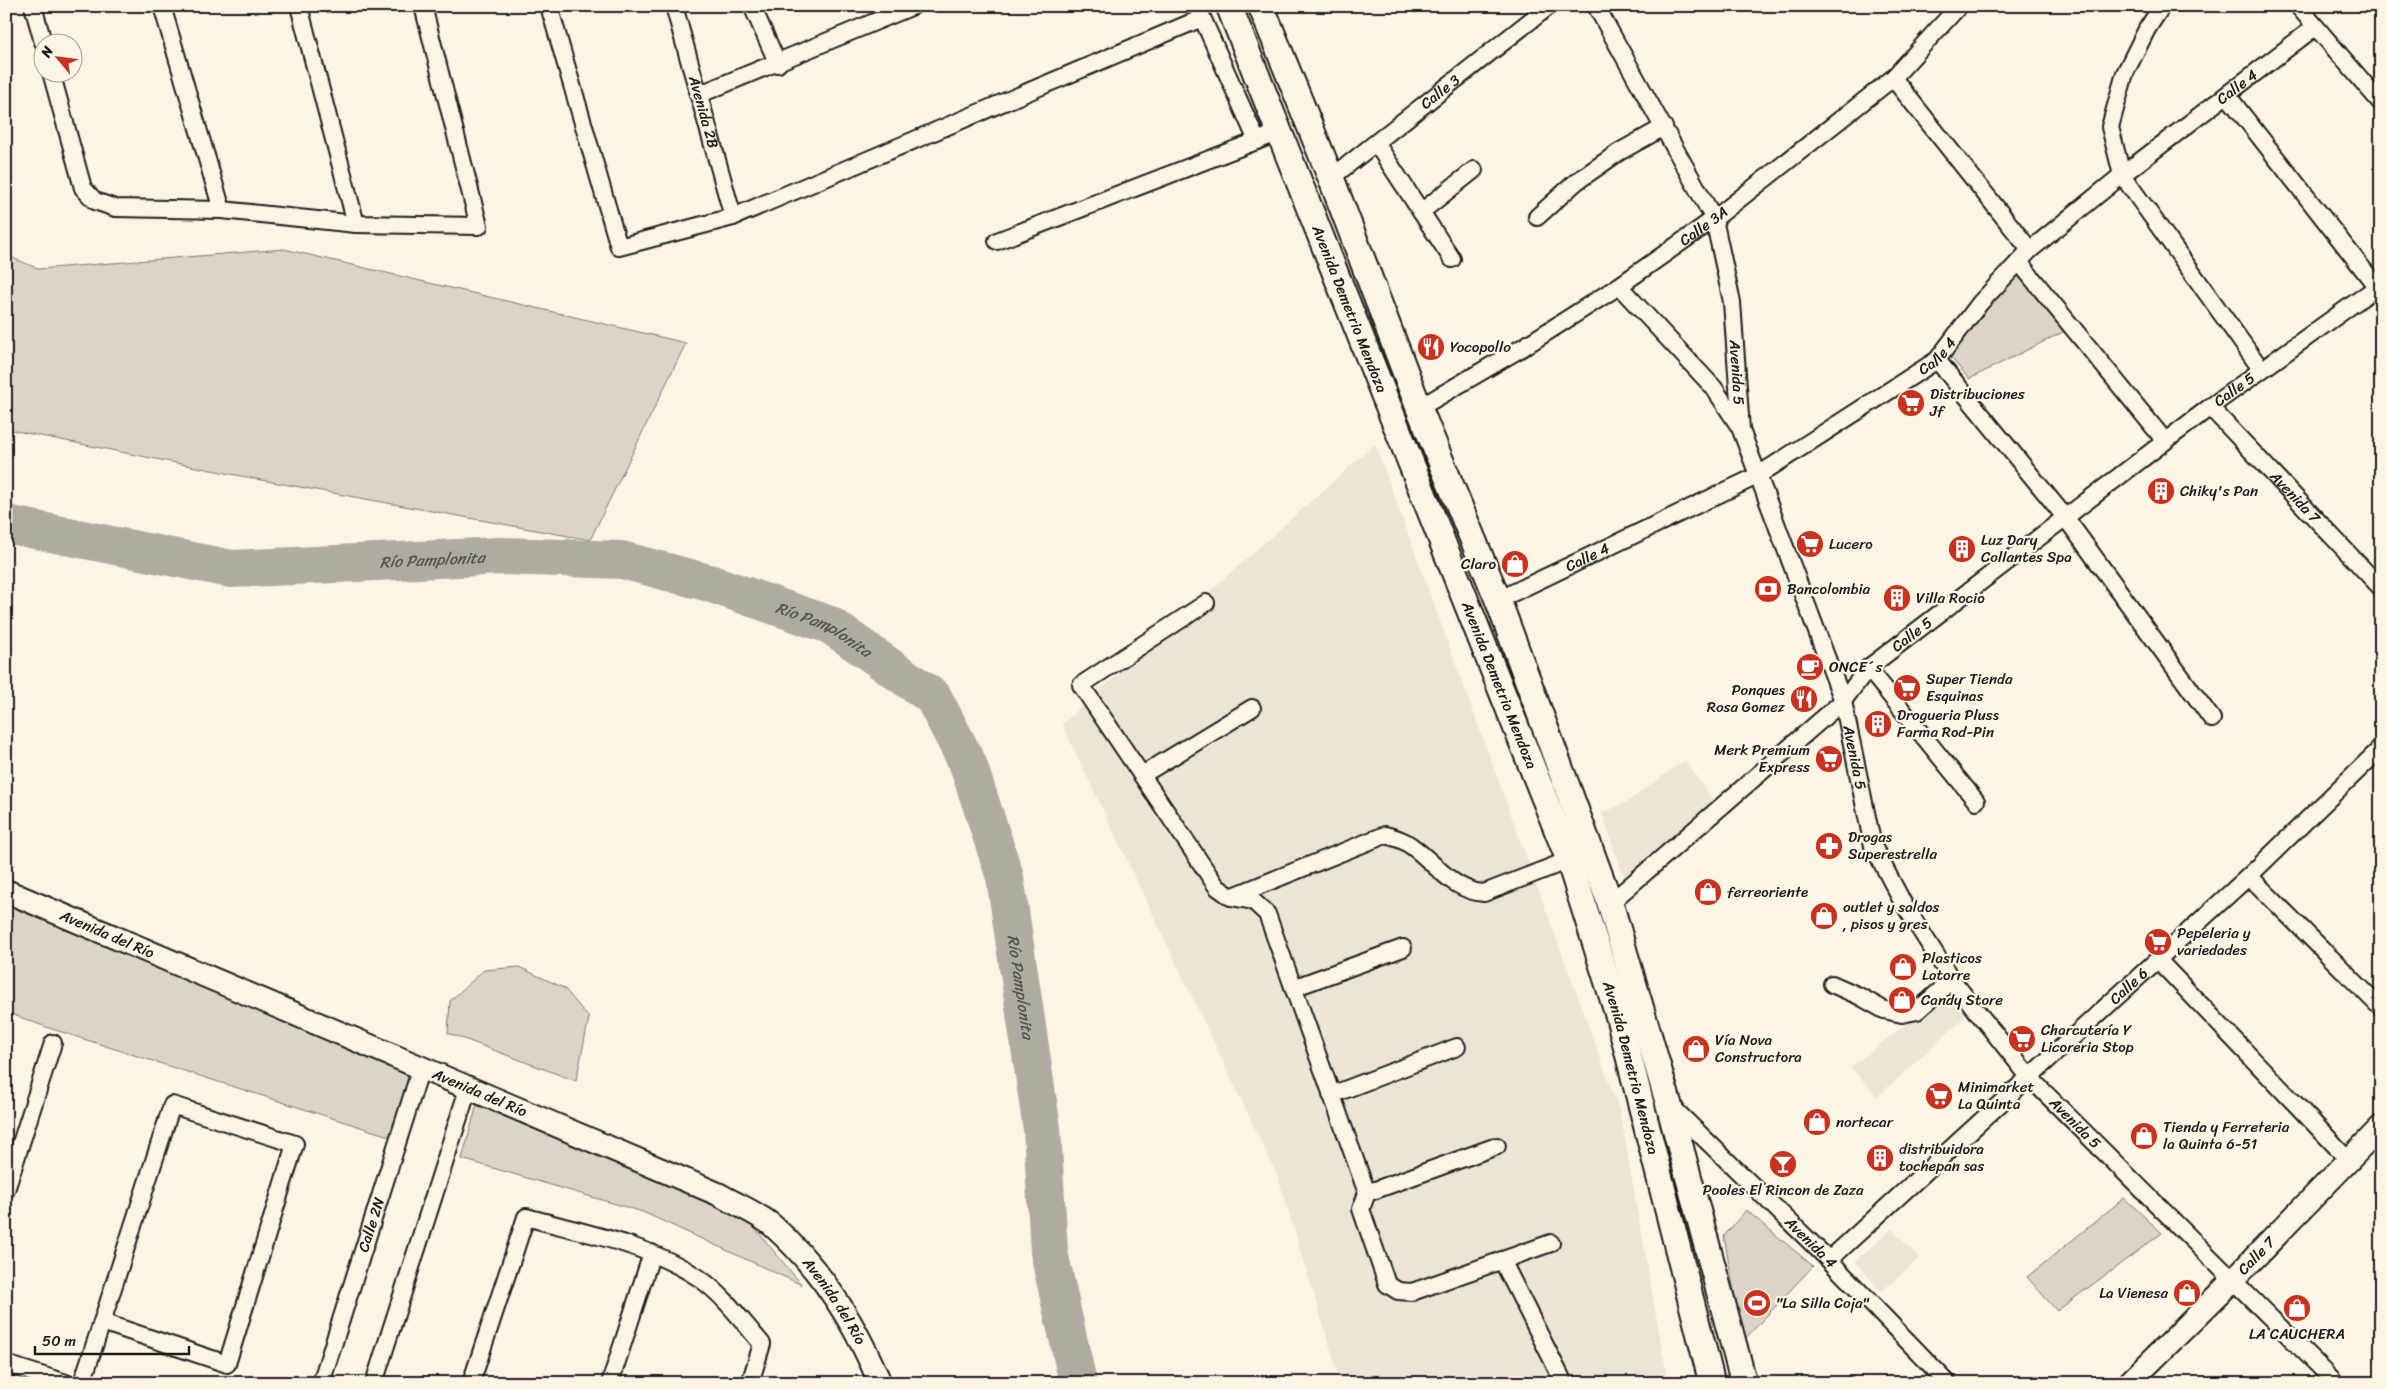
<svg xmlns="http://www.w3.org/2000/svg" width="2387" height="1389" font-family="Sriracha,sans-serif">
  <rect width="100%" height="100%" fill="#fcf5e5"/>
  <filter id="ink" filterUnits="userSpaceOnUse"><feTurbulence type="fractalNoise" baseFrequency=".02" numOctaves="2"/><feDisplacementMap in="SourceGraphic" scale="10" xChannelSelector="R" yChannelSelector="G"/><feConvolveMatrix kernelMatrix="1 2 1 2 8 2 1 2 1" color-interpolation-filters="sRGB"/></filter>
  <g filter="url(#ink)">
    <g fill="#ebe5d6">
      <path d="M1375,444l245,668 48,271h-327l-63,-206 -216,-453z"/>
      <path d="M1685,760l31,44 -78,67 -15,4 -21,-62 25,-11z"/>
      <path d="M1949,990l17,26 -89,81 -26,-30z"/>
      <path d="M1892,1229l27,29 -38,34 -26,-31z"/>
    </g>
    <g fill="#dbd5c8" stroke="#7c7872">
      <path d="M284,249l402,94 -96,197 -334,-61 -250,-50v-174l33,14z"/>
      <path d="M2019,269l48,61 -98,49 -21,-25z"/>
      <path d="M6,902l409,168 -20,68 -346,-110 -43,-16z"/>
      <path d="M519,967l45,21 25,30 -13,63 -128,-48 2,-32 34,-31z"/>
      <path d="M479,1097l268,122 55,66 -159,-73 -181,-53z"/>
      <path d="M2124,1198l38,35 -105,78 -30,-34z"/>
      <path d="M1746,1210l67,56 -70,75 -19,-105z"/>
    </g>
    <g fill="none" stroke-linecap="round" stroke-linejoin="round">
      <path stroke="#b0aba1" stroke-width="38" id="s1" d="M6,524l225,45 269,-13 122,4 87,23 121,42 103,72 35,67 37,113 37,252 7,123 29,131"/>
      <defs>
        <g id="street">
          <path d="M33,6l10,36"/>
          <path d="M162,6l60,204"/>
          <path d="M299,6l57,218"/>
          <path d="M549,6l70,241 114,-30 469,-199"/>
          <path id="s2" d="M674,6l59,211"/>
          <path d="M752,6l26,58"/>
          <path d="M1197,6l60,135"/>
          <path id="s3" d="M1596,6l118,213 18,83 9,128 102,271 30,145 30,57 49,77 78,98 306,305"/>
          <path d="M2162,6l-15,23 -22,44 -15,54 12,48 139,194"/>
          <path d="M2298,6l83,97"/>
          <path d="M51,72l32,116 12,13 20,7 107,2 134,14 123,2 -56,-220"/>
          <path d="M1893,78l137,172"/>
          <path d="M698,95l215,-89"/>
          <path d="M2227,95l150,192"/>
          <path d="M1376,143l76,116"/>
          <path id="s4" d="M1331,178l218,-172"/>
          <path d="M1421,212l53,-42"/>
          <path d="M1537,217l39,-35 43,-30 45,-25"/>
          <path d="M997,241l283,-109"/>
          <path d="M2019,262l146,179"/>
          <path d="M1619,286l95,102 27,41"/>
          <path d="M1937,360l128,157 147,202"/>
          <path id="s5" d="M2210,407l171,181"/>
          <path id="s6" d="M1419,408l106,-62 94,-60 95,-67 179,-141 66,-72"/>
          <path id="s7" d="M1498,600l259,-124 180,-116 43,-57 50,-53 92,-75 193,-148"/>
          <path d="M1206,603l-125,82 136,202 14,10 22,4 14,13 100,279 -6,16 26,75 11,7 14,1 139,-49"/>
          <path d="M1868,668l108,133"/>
          <path d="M1142,775l110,-67"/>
          <path d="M2249,876l132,132"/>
          <path d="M1231,897l154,-62c9,2 17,4 25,10 25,17 42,46 74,48l85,-33"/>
          <path id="s8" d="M1610,903l233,-202 25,-33 342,-261 171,-123"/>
          <path d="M2158,960l191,200"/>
          <path d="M1832,984l27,12 25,14 18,4 15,-3 35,-31"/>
          <path d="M1293,988l110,-40"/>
          <path d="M1331,1095l126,-48"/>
          <path d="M172,1105l123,39 -68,220 -125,-42z"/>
          <path id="s9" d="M1672,1107l157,153 119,123"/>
          <path d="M6,1190l47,-147"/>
          <path d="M1367,1193l130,-47"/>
          <path d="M1502,1260l62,123"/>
          <path id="s10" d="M1829,1260l420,-384 132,-128"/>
          <path d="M6,1364l60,19"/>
          <path d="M82,1383l20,-61"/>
          <path id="s11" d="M321,1383l100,-315"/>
          <path d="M374,1383l94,-294"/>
          <path d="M471,1383l55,-166c58,16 122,27 173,61 25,17 44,44 63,66l-12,39"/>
          <path d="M610,1383l42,-130"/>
        </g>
        <g id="secondary">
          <path id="s12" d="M6,891l712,303c17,10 40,19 55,32 48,43 83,99 107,157"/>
          <path id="s13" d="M2129,1383l104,-103 148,-153"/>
        </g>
        <g id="primary">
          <path id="s14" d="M1229,6l340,854 50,158 93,365"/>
          <path d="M1261,6l70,172 88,230 79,192 112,303 59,202 75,278"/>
        </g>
      </defs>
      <use href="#street" stroke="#1c1c1c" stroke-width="20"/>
      <use href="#secondary" stroke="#1c1c1c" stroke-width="26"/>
      <use href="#primary" stroke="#1c1c1c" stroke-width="29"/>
      <use href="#street" stroke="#fcf5e5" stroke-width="16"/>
      <use href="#secondary" stroke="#fcf5e5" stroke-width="22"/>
      <use href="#primary" stroke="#fcf5e5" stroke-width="25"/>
    </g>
  </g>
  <defs>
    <symbol id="restaurant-disc" viewBox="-11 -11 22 22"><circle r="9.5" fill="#c8321e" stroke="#fcf5e5"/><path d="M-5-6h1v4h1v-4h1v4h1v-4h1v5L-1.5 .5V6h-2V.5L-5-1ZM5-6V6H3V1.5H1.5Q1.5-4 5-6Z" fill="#fff"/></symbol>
    <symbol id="supermarket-disc" viewBox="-11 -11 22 22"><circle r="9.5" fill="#c8321e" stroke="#fcf5e5"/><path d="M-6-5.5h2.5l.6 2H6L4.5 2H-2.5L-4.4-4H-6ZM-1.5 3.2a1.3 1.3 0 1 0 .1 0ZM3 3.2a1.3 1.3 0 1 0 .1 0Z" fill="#fff"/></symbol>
    <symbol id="building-disc" viewBox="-11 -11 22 22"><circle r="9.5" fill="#c8321e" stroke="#fcf5e5"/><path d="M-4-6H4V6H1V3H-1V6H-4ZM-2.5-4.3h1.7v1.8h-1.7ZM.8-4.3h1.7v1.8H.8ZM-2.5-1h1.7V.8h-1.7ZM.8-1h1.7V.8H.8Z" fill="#fff"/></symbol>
    <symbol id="shop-disc" viewBox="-11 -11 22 22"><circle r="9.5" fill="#c8321e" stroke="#fcf5e5"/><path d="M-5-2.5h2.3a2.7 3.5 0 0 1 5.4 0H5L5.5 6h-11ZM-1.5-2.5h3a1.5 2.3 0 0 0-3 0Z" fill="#fff"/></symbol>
    <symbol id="bank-disc" viewBox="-11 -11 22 22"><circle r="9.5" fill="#c8321e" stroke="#fcf5e5"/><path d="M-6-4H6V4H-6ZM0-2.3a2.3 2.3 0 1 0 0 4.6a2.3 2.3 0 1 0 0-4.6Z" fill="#fff"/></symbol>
    <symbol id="cafe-disc" viewBox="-11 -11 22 22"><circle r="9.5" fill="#c8321e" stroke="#fcf5e5"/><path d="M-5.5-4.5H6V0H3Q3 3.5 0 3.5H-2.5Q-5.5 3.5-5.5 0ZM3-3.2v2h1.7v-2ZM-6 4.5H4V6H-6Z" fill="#fff"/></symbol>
    <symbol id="pharmacy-disc" viewBox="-11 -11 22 22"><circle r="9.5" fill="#c8321e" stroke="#fcf5e5"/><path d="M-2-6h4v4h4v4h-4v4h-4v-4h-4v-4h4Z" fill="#fff"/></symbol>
    <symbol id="bar-disc" viewBox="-11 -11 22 22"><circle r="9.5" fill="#c8321e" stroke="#fcf5e5"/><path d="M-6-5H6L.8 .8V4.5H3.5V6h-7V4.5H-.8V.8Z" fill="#fff"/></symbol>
    <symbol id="stadium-disc" viewBox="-11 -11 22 22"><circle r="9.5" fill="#c8321e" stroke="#fcf5e5"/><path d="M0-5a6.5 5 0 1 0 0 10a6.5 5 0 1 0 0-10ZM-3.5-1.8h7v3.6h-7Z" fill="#fff"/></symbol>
  </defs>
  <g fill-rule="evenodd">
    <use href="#restaurant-disc" x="1415" y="331" width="32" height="32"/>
    <use href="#supermarket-disc" x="1895" y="387" width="32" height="32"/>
    <use href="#building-disc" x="2145" y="475" width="32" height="32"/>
    <use href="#supermarket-disc" x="1794" y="528" width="32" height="32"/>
    <use href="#building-disc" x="1946" y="533" width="32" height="32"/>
    <use href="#shop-disc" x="1499" y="548" width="32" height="32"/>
    <use href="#bank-disc" x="1752" y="573" width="32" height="32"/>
    <use href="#building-disc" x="1881" y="582" width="32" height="32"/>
    <use href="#cafe-disc" x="1794" y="651" width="32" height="32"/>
    <use href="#supermarket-disc" x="1891" y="672" width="32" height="32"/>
    <use href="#restaurant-disc" x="1788" y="683" width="32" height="32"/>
    <use href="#building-disc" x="1862" y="708" width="32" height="32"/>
    <use href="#supermarket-disc" x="1813" y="743" width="32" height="32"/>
    <use href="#pharmacy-disc" x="1813" y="830" width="32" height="32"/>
    <use href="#shop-disc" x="1692" y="876" width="32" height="32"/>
    <use href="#shop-disc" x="1808" y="900" width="32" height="32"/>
    <use href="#supermarket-disc" x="2142" y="926" width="32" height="32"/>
    <use href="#shop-disc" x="1887" y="951" width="32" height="32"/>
    <use href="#shop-disc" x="1886" y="984" width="32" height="32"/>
    <use href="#supermarket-disc" x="2006" y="1023" width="32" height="32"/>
    <use href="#shop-disc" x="1680" y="1033" width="32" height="32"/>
    <use href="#supermarket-disc" x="1923" y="1080" width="32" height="32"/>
    <use href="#shop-disc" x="1801" y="1106" width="32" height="32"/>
    <use href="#shop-disc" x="2128" y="1120" width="32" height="32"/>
    <use href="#building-disc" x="1864" y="1142" width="32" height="32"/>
    <use href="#bar-disc" x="1767" y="1148" width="32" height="32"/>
    <use href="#shop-disc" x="2171" y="1277" width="32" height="32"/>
    <use href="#stadium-disc" x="1741" y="1287" width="32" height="32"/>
    <use href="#shop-disc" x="2281" y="1292" width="32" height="32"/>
  </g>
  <g text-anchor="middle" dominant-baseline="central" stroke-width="4.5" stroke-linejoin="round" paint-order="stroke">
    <g font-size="15" fill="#1c1c1c" stroke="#fcf5e5">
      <text stroke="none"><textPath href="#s7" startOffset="909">Calle 4</textPath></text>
      <text stroke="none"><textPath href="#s4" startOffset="139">Calle 3</textPath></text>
      <text stroke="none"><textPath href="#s2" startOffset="110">Avenida 2B</textPath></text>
      <text stroke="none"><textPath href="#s6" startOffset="338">Calle 3A</textPath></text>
      <text stroke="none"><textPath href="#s14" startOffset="326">Avenida Demetrio Mendoza</textPath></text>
      <text stroke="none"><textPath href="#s7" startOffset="504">Calle 4</textPath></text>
      <text stroke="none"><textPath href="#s3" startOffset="399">Avenida 5</textPath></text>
      <text stroke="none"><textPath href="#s8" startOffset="810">Calle 5</textPath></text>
      <text stroke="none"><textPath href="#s5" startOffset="124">Avenida 7</textPath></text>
      <text stroke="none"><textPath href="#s7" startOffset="99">Calle 4</textPath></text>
      <text stroke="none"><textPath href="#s8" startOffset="405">Calle 5</textPath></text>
      <text stroke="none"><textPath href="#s14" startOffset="731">Avenida Demetrio Mendoza</textPath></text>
      <text stroke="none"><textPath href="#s3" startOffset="804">Avenida 5</textPath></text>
      <text stroke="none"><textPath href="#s12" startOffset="110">Avenida del Río</textPath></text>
      <text stroke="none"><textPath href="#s10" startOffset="406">Calle 6</textPath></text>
      <text stroke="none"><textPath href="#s14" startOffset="1136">Avenida Demetrio Mendoza</textPath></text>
      <text stroke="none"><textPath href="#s12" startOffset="515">Avenida del Río</textPath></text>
      <text stroke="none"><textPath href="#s3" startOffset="1239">Avenida 5</textPath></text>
      <text stroke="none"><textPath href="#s11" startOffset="166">Calle 2N</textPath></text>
      <text stroke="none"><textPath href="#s9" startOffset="194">Avenida 4</textPath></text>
      <text stroke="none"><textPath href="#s13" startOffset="180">Calle 7</textPath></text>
      <text stroke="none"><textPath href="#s12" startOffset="935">Avenida del Río</textPath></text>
    </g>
    <g font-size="15" fill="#1c1c1c" stroke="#fcf5e5" text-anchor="start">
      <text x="1450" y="347">Yocopollo</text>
      <text x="1930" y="394">Distribuciones<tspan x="1930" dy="17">Jf</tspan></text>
      <text x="2180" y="491">Chiky's Pan</text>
      <text x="1981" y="540">Luz Dary<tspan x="1981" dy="17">Collantes Spa</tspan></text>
      <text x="1829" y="544">Lucero</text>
      <text x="1496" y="564" text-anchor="end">Claro</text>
      <text x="1787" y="589">Bancolombia</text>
      <text x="1916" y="598">Villa Rocio</text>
      <text x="1829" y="667">ONCE´s</text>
      <text x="1926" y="679">Super Tienda<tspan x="1926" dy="17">Esquinas</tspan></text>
      <text x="1785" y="690" text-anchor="end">Ponques<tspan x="1785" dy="17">Rosa Gomez</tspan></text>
      <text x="1897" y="715">Drogueria Pluss<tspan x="1897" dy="17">Farma Rod-Pin</tspan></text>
      <text x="1810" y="750" text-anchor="end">Merk Premium<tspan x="1810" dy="17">Express</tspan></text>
      <text x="1848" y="837">Drogas<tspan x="1848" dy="17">Superestrella</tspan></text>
      <text x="1727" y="892">ferreoriente</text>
      <text x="1843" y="907">outlet y saldos<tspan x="1843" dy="17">, pisos y gres</tspan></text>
      <text x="2177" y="933">Pepeleria y<tspan x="2177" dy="17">variedades</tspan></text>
      <text x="1922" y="958">Plasticos<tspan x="1922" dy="17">Latorre</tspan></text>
      <text x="1921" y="1000">Candy Store</text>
      <text x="2041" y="1030">Charcutería Y<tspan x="2041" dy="17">Licoreria Stop</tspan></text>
      <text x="1715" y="1040">Vía Nova<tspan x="1715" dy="17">Constructora</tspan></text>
      <text x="1958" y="1087">Minimarket<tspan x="1958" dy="17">La Quinta</tspan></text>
      <text x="1836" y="1122">nortecar</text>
      <text x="2163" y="1127">Tienda y Ferreteria<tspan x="2163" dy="17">la Quinta 6-51</tspan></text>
      <text x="1899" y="1149">distribuidora<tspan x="1899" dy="17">tochepan sas</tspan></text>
      <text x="1783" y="1190" text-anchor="middle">Pooles El Rincon de Zaza</text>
      <text x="2168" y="1293" text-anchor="end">La Vienesa</text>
      <text x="1776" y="1303">"La Silla Coja"</text>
      <text x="2297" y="1334" text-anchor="middle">LA CAUCHERA</text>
    </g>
    <g font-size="16" font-style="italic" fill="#575551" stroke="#fcf5e5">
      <text stroke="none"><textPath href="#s1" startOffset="431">Río Pamplonita</textPath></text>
      <text stroke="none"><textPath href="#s1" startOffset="835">Río Pamplonita</textPath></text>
      <text stroke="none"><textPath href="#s1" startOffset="1270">Río Pamplonita</textPath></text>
    </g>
  </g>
  <rect width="2387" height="1389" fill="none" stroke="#fcf5e5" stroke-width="25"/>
  <rect x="12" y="12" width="2362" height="1364" fill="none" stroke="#1c1c1c" stroke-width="2" filter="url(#ink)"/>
  <g transform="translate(58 58) rotate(299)"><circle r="24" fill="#fcf5e5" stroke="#a29e95"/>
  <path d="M0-4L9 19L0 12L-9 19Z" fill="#c8321e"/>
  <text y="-8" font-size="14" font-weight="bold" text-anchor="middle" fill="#1c1c1c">N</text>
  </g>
  <path d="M35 1346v8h154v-8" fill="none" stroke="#1c1c1c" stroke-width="2.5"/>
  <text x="42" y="1346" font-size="15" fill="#1c1c1c" stroke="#fcf5e5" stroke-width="4" paint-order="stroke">50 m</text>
</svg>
